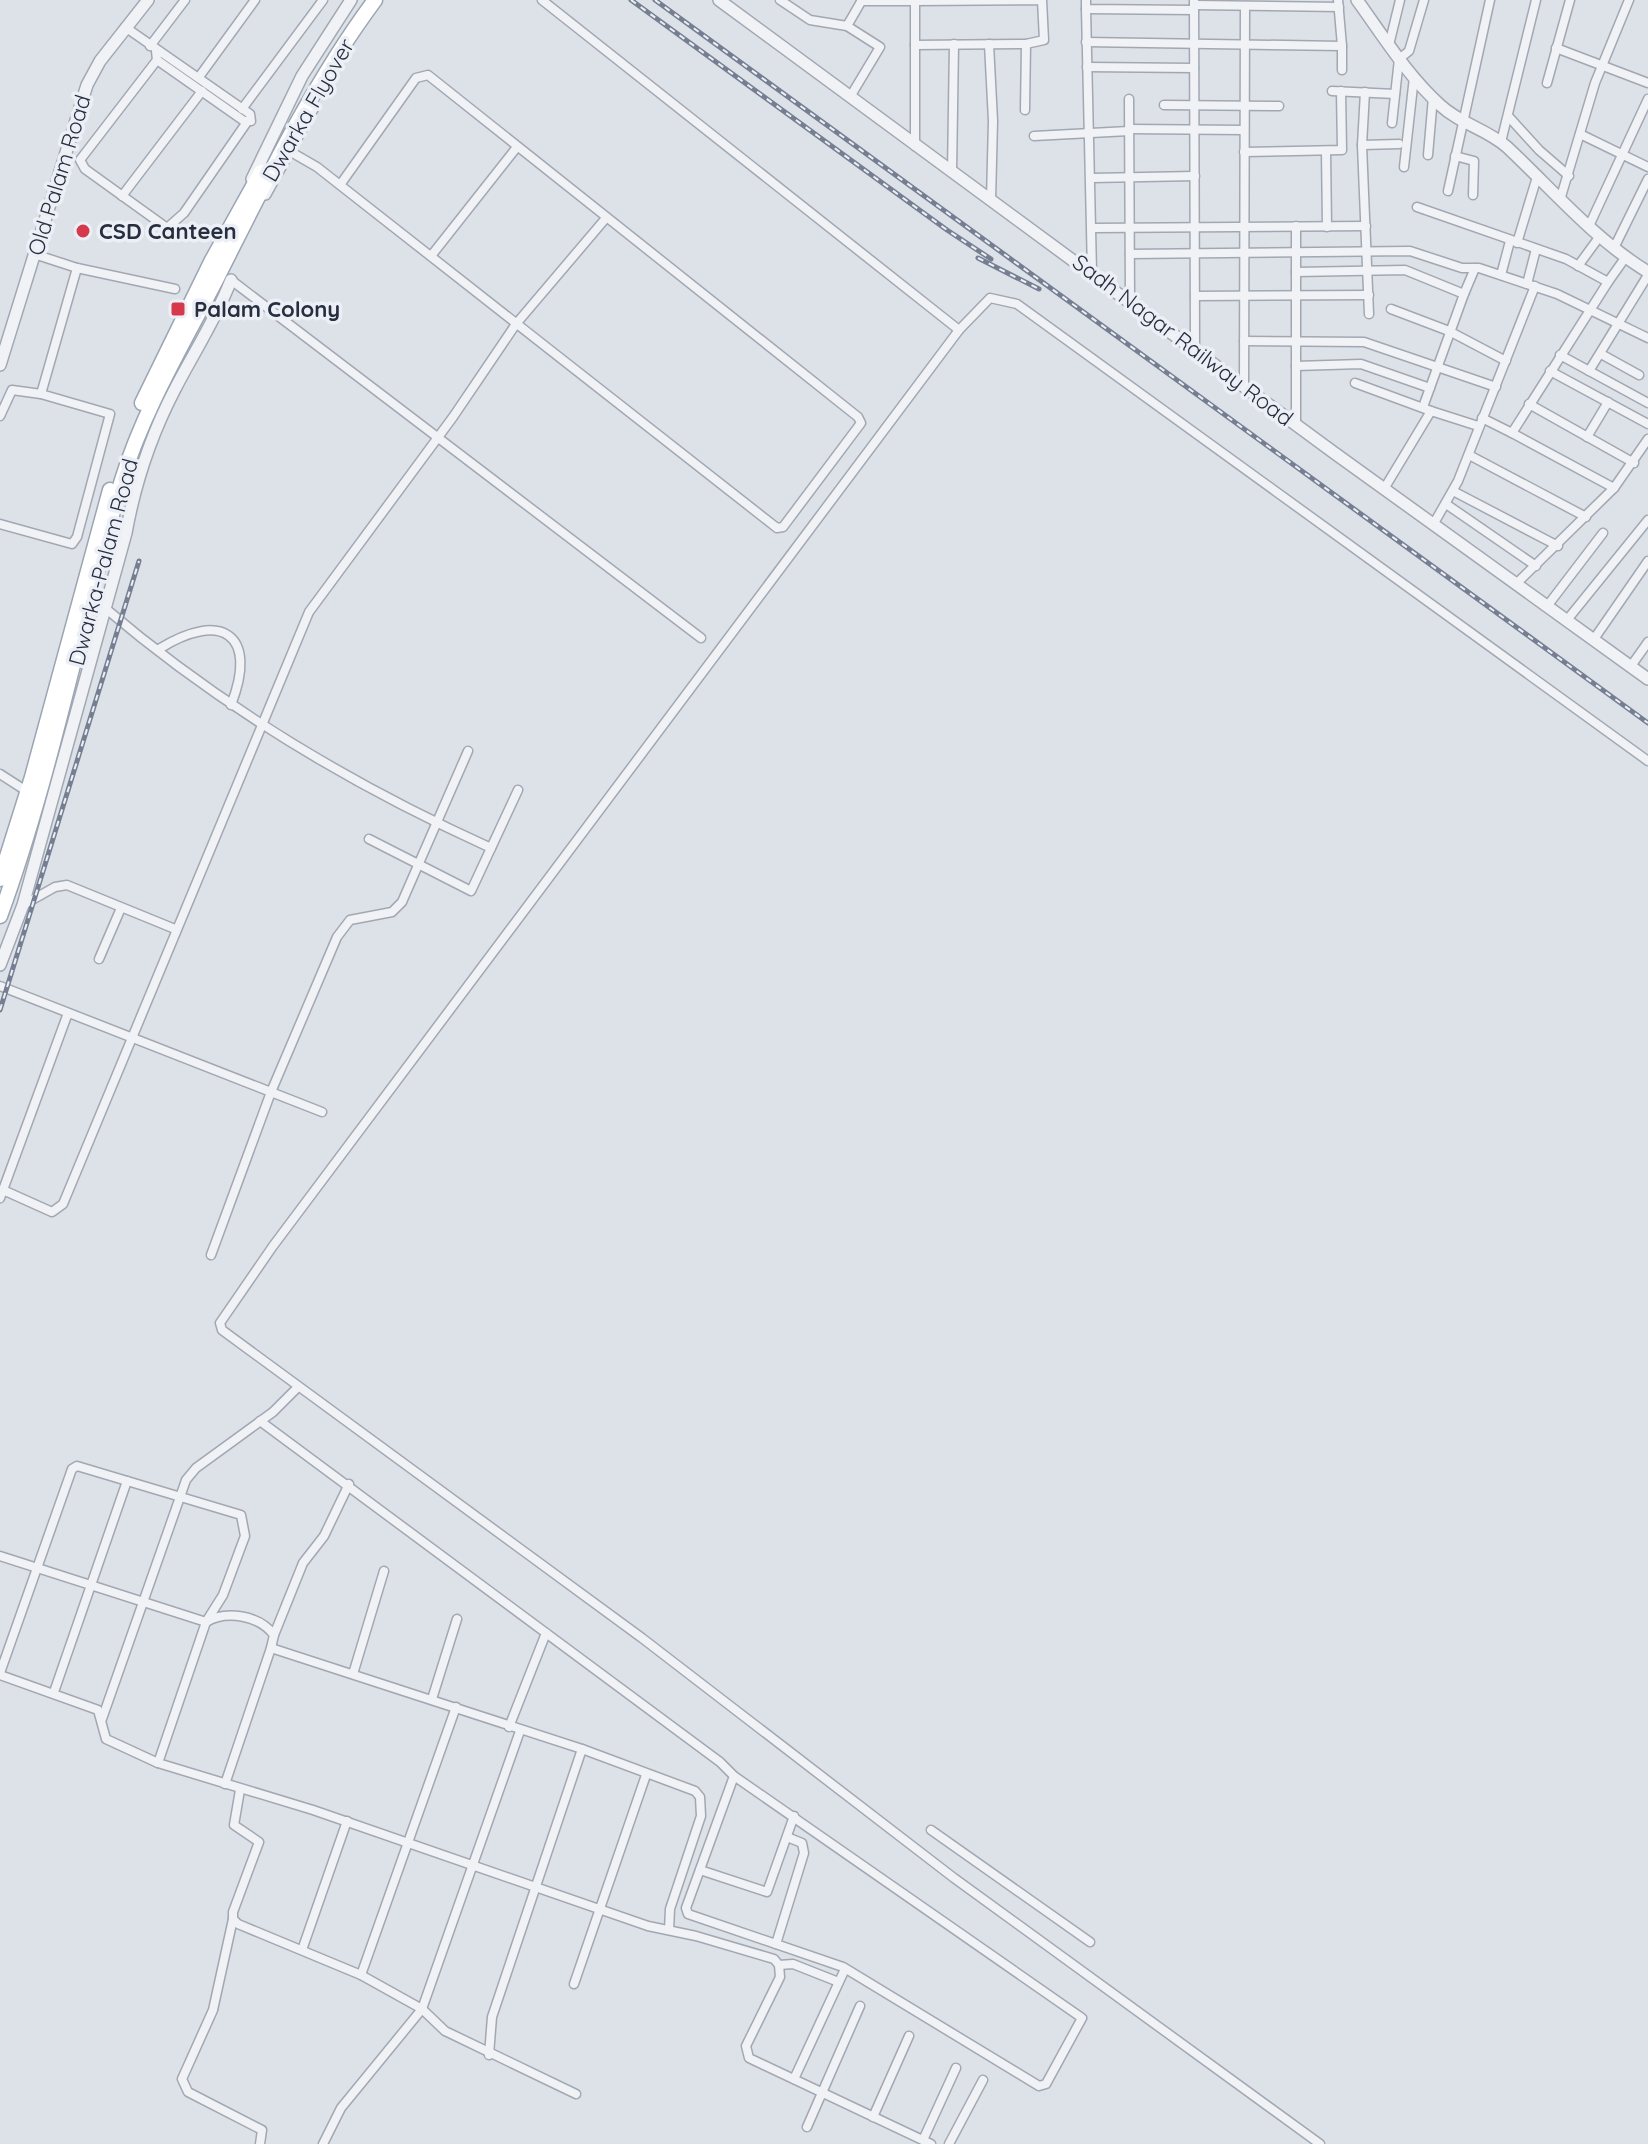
<svg xmlns="http://www.w3.org/2000/svg" width="1648" height="2144" font-family="Quicksand,sans-serif">
  <rect width="100%" height="100%" fill="#dde1e8"/>
  <g fill="none" stroke-linecap="round" stroke-linejoin="round">
    <defs>
      <g id="minor">
        <path d="M542,0l417,330"/>
        <path d="M780,0l30,20 37,6"/>
        <path d="M1086,0v9l108,1"/>
        <path d="M1194,0l1,348"/>
        <path d="M861,1h54v145"/>
        <path d="M915,1l127,-1 2,40 -18,4 -111,1"/>
        <path d="M1194,5l145,2"/>
        <path d="M1086,9l6,263"/>
        <path d="M125,27l125,87 1,7h-7l-87,-61 -1,-9"/>
        <path d="M1086,42l256,4 -4,-46"/>
        <path d="M989,44l4,77 -2,79"/>
        <path d="M1389,45l11,-45"/>
        <path d="M150,46l35,-46"/>
        <path d="M1556,48l92,35"/>
        <path d="M157,60l-77,100 5,9 82,59 17,-15 63,-91"/>
        <path d="M1087,67l107,1"/>
        <path d="M1342,70v-24"/>
        <path d="M199,77l56,-77"/>
        <path d="M1547,83l23,-83"/>
        <path d="M1332,91l63,3"/>
        <path d="M1365,92l-3,53 7,169"/>
        <path d="M850,97l30,-50 -33,-21 15,-26"/>
        <path d="M1129,99l1,202"/>
        <path d="M1164,105l115,1"/>
        <path d="M242,109l81,-109"/>
        <path d="M1025,110l1,-66"/>
        <path d="M1509,117l30,33 30,26"/>
        <path d="M1392,123l7,-64 10,-8 15,-51"/>
        <path d="M1129,129l115,1"/>
        <path d="M1580,134l68,33"/>
        <path d="M1034,136l95,-5"/>
        <path d="M1501,142l35,-142"/>
        <path d="M1362,145l37,-1"/>
        <path d="M1326,151l1,76"/>
        <path d="M291,152l26,15 460,361 6,-1 78,-104 -3,-6 -430,-342 -12,3 -76,107"/>
        <path d="M1244,152l98,-2 -1,-59"/>
        <path d="M1428,155l5,-58"/>
        <path d="M1455,156l19,5 -1,34"/>
        <path d="M1404,167l10,-90"/>
        <path d="M952,172l2,-128"/>
        <path d="M1092,178l103,-2"/>
        <path d="M1448,191l42,-191"/>
        <path d="M122,196l80,-105"/>
        <path d="M1560,200l35,-117 34,-83"/>
        <path d="M1417,207l149,52 42,23 17,-24"/>
        <path d="M1296,226v198"/>
        <path d="M1589,226l59,-127"/>
        <path d="M1093,228l273,-2"/>
        <path d="M1517,243l20,-66"/>
        <path d="M1614,248l34,-69"/>
        <path d="M34,254l43,14 98,21"/>
        <path d="M1130,254l280,-3 52,17h17l78,26 91,44"/>
        <path d="M431,256l86,-109"/>
        <path d="M1578,266l22,-30"/>
        <path d="M1296,272l109,-2 59,24 -41,113"/>
        <path d="M1501,275l9,-34"/>
        <path d="M231,280l470,358"/>
        <path d="M1608,282l-96,151 102,55"/>
        <path d="M1527,284l9,-35"/>
        <path d="M1464,294l11,-26"/>
        <path d="M1195,296l174,-1"/>
        <path d="M1391,309l58,22 57,30"/>
        <path d="M1244,341l120,1 132,45"/>
        <path d="M1601,354l38,21"/>
        <path d="M1560,355l88,48"/>
        <path d="M1296,366l65,-2 69,24"/>
        <path d="M1550,371l98,53"/>
        <path d="M1589,371l59,-96"/>
        <path d="M1355,383l76,28 -47,78"/>
        <path d="M1244,385l1,-379"/>
        <path d="M1529,404l105,59"/>
        <path d="M1431,411l47,15"/>
        <path d="M0,416l12,-26 29,4"/>
        <path d="M1482,418l30,15"/>
        <path d="M1587,437l21,-35"/>
        <path d="M1469,455l117,62"/>
        <path d="M1453,491l105,55"/>
        <path d="M1446,504l90,62"/>
        <path d="M0,524l72,20 5,-7 33,-123 -69,-20 36,-126"/>
        <path d="M1433,525l25,-44 77,-195"/>
        <path d="M1517,583l97,-95 34,-49"/>
        <path d="M1548,605l55,-72"/>
        <path d="M105,608c116,99 247,177 386,240"/>
        <path d="M1567,620l81,-100"/>
        <path d="M1594,639l54,-78"/>
        <path d="M159,649c62,-39 100,-15 72,56"/>
        <path d="M1631,666l17,-24"/>
        <path d="M0,774l28,18"/>
        <path d="M369,839l102,52 47,-101"/>
        <path d="M23,905l32,-18 12,-2 108,44"/>
        <path d="M99,959l22,-51"/>
        <path d="M0,986l322,126"/>
        <path d="M3,1190l49,22 11,-8 246,-592 144,-195 63,-93 90,-106"/>
        <path d="M0,1198l68,-185"/>
        <path d="M211,1255l60,-163 66,-155 13,-17 42,-8 10,-10 66,-151"/>
        <path d="M260,1421l460,341 14,14 348,242 -36,66 -7,2 -196,-119 -155,-53 -2,-6 48,-132"/>
        <path d="M0,1556l206,66c20,-12 53,-7 68,13l-3,13"/>
        <path d="M274,1635l29,-72 21,-27 25,-52"/>
        <path d="M0,1673l72,-204 5,-3 164,49 4,21 -22,59 -17,27 -48,141"/>
        <path d="M353,1674l31,-103"/>
        <path d="M0,1675l98,35 8,29 52,24 155,47 335,116 48,10 78,23 5,6 1,12 -34,69 3,12 182,86"/>
        <path d="M54,1692l73,-211"/>
        <path d="M432,1699l25,-80"/>
        <path d="M102,1719l84,-239 10,-12 77,-56 24,-24"/>
        <path d="M509,1727l37,-94"/>
        <path d="M225,1784l46,-136 311,101 113,42 5,6 1,19 -31,93 -1,21"/>
        <path d="M240,1790l-6,35 25,17 -26,70v7l5,5 123,51 61,34 23,22 131,63"/>
        <path d="M931,1830l159,112"/>
        <path d="M700,1870l67,22 27,-76"/>
        <path d="M233,1919l-20,91 -31,69 6,13 74,38 -2,14"/>
        <path d="M776,1944l28,-91 -2,-10 -15,-6"/>
        <path d="M302,1950l45,-129"/>
        <path d="M779,1965l14,-1 43,17"/>
        <path d="M361,1975l95,-268"/>
        <path d="M574,1984l72,-209"/>
        <path d="M489,2055l3,-38 90,-268"/>
        <path d="M794,2079l51,-110"/>
        <path d="M873,2117l36,-81"/>
        <path d="M807,2127l53,-121"/>
        <path d="M923,2140l33,-72"/>
        <path d="M323,2144l18,-36 81,-99 98,-278"/>
        <path d="M949,2144l34,-64"/>
        <path d="M1320,2144l-366,-266 -312,-240 -420,-308 -2,-7 53,-77 686,-916 31,-32 27,6 631,457"/>
      </g>
      <g id="tertiary">
        <path d="M719,0l614,452 315,227"/>
        <path d="M1357,0c26,36 50,75 83,105 20,19 47,24 67,42 46,43 87,92 141,125"/>
        <path d="M252,179l50,-103 49,-76"/>
        <path d="M265,194l48,-87"/>
        <path d="M0,365l87,-280 13,-24 48,-61"/>
        <path d="M0,965l23,-60 103,-372c9,-50 25,-98 49,-144 19,-37 41,-70 56,-109"/>
      </g>
      <g id="primary">
        <path d="M142,403l69,-141 50,-90"/>
        <path d="M0,879l32,-102 78,-287"/>
        <path d="M0,916c52,-142 79,-291 122,-436 22,-71 61,-136 95,-202 48,-95 94,-192 158,-278"/>
      </g>
    </defs>
    <use href="#minor" stroke="#a2a8b2" stroke-width="11"/>
    <use href="#tertiary" stroke="#a2a8b2" stroke-width="14"/>
    <use href="#primary" stroke="#9ca5b4" stroke-width="17"/>
    <use href="#minor" stroke="#f0f2f6" stroke-width="8"/>
    <use href="#tertiary" stroke="#f0f2f6" stroke-width="11"/>
    <use href="#primary" stroke="#fff" stroke-width="14"/>
    <defs>
      <g id="rail">
        <path d="M631,0l316,230 44,29"/>
        <path d="M655,0l993,723"/>
        <path d="M978,258l61,31"/>
        <path d="M0,1010l139,-449"/>
      </g>
    </defs>
    <use href="#rail" stroke="#767f92" stroke-width="5"/>
    <use href="#rail" stroke="#ecf0f6" stroke-width="2" stroke-dasharray="6" stroke-linecap="butt"/>
  </g>
  <g fill="#d6394b" stroke="#ecf0f6" stroke-width="3">
    <circle cx="83" cy="231" r="8"/>
    <rect x="170" y="301" width="16" height="16" rx="4"/>
  </g>
  <g text-anchor="middle" dominant-baseline="central" stroke-width="7" stroke-linejoin="round" paint-order="stroke">
    <g font-size="22" fill="#262e3f" stroke="#ecf0f6">
      <text transform="translate(308 110) rotate(-60)">Dwarka Flyover</text>
      <text transform="translate(59 175) rotate(-73)">Old Palam Road</text>
      <text transform="translate(1183 340) rotate(37)">Sadh Nagar Railway Road</text>
      <text transform="translate(103 562) rotate(-75)">Dwarka-Palam Road</text>
    </g>
    <g font-size="22" font-weight="bold" fill="#262e3f" stroke="#ecf0f6" text-anchor="start">
      <text x="99" y="231">CSD Canteen</text>
      <text x="194" y="309">Palam Colony</text>
    </g>
  </g>
</svg>
